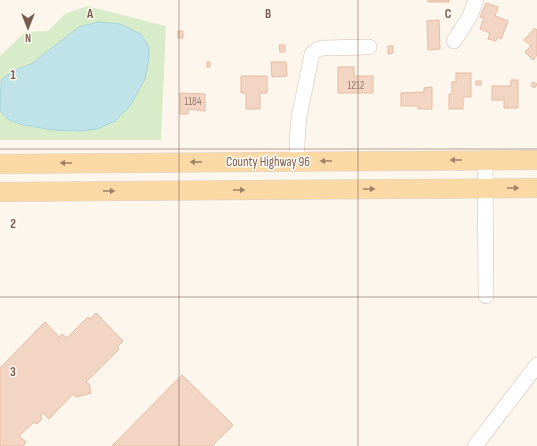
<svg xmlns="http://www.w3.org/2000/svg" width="537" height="446" font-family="'Sofia Sans Condensed',sans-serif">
  <rect width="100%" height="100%" fill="#fdf6ec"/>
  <path fill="#d8ecc9" d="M87,6l79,20 -5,114h-161v-29c3,3 6,7 9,9 13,9 55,10 71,11l-1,-104 -48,37 -18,7 -13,9v-24l25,-24 23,-1 17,-17z"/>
  <path fill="#bfe3e8" stroke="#a5d3da" d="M98,22l22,2 21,10 8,13v11l-4,21 -15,27 -15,15 -18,8 -17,2 -27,-1 -30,-5 -14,-5 -9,-9 1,-31 12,-9 18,-7 48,-37z"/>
  <g fill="#f3d5c3" stroke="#e6bba3">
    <rect x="428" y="0" width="21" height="2"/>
    <path d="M486,3l12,4 -3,9 13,5 -7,18 -4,-2 -1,4 -8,-2 2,-6 -10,-4 4,-11 -4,-1z"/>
    <path d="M439,20l1,29 -12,1 -1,-29z"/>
    <path d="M535,28l2,2v25l-4,5 -8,-8 6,-6 -7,-6z"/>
    <rect x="178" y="31" width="5" height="7"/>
    <path d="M279,45h6v7h-5z"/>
    <path d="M388,46h5v7l-5,1z"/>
    <rect x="207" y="62" width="3" height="5"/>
    <path d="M271,62h15l1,14 -15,1z"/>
    <path d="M338,67h16v9h19v17h-35z"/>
    <path d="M456,73h15v24h-8v12h-14v-15h3v-12h4z"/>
    <path d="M241,76h26v17h-7v16h-14v-16h-5z"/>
    <path d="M511,80h7v28h-14v-8h-12v-14h19z"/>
    <rect x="476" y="81" width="5" height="4"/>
    <path d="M533,82l4,2 -2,4 -4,-2z"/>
    <path d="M432,87v22h-14v-3h-17v-13l23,-1v-4z"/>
    <path d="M180,93l25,1v17l-17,-2v5h-8z"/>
    <path d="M96,313l27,28 -6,6 2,2 -33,33 3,2 2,9 -15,4 -3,-3 -24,25 -6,-6 -3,3 2,3 -5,5 -3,-2 -15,14 7,6 -3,4h-23v-78l45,-46 14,15 3,-3 5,4 21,-21 2,2z"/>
    <path d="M182,375l51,50 -21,21h-100z"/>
  </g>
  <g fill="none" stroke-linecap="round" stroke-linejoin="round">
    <defs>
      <g id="minor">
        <path d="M454,41l16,-25 6,-16"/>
        <path d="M485,160l1,136"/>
        <path d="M297,161v-19l2,-25 13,-63 5,-4 5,-2 47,-1"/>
        <path d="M475,446l62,-81"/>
      </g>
      <g id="major">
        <path d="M0,164l537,-4"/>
        <path d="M0,192l537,-4"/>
      </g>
    </defs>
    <use href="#minor" stroke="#d1beb0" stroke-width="16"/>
    <use href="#major" stroke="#dad1cd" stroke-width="20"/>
    <use href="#minor" stroke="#fff" stroke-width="15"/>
    <use href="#major" stroke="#fbd9a5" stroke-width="19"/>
  </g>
  <defs><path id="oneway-solid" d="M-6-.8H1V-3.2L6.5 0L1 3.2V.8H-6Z"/></defs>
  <g fill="#a18267">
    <use href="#oneway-solid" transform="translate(456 160) rotate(180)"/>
    <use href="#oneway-solid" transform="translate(326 161) rotate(180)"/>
    <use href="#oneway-solid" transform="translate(196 162) rotate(180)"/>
    <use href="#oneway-solid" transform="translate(66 163) rotate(180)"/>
    <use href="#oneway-solid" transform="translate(513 188)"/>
    <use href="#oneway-solid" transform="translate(369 189)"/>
    <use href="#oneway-solid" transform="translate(239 190)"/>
    <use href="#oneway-solid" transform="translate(109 191)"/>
  </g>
  <path fill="none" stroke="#7a5c4d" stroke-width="1" stroke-opacity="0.55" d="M179,0v446M358,0v446M0,149h537M0,297h537"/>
  <g text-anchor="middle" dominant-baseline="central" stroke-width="3" stroke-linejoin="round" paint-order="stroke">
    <g font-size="11" fill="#987a6a">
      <text x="356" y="85">1212</text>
      <text x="193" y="101">1184</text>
    </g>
    <g font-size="13" fill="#7a5c4d" stroke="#fffaf3">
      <text x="268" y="162">County Highway 96</text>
    </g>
  </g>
  <g font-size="13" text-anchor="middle" font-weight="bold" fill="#7a5c4d" stroke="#fffaf3" stroke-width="3" stroke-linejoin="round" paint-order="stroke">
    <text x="90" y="18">A</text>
    <text x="268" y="18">B</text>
    <text x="448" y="18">C</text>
    <text x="13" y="79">1</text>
    <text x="13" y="228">2</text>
    <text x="13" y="376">3</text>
  </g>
  <g transform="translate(28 28) rotate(180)" stroke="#fffaf3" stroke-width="3" paint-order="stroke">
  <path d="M0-3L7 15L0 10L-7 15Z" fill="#7a5c4d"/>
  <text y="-6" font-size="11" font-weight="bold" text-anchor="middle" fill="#7a5c4d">N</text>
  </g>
</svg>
